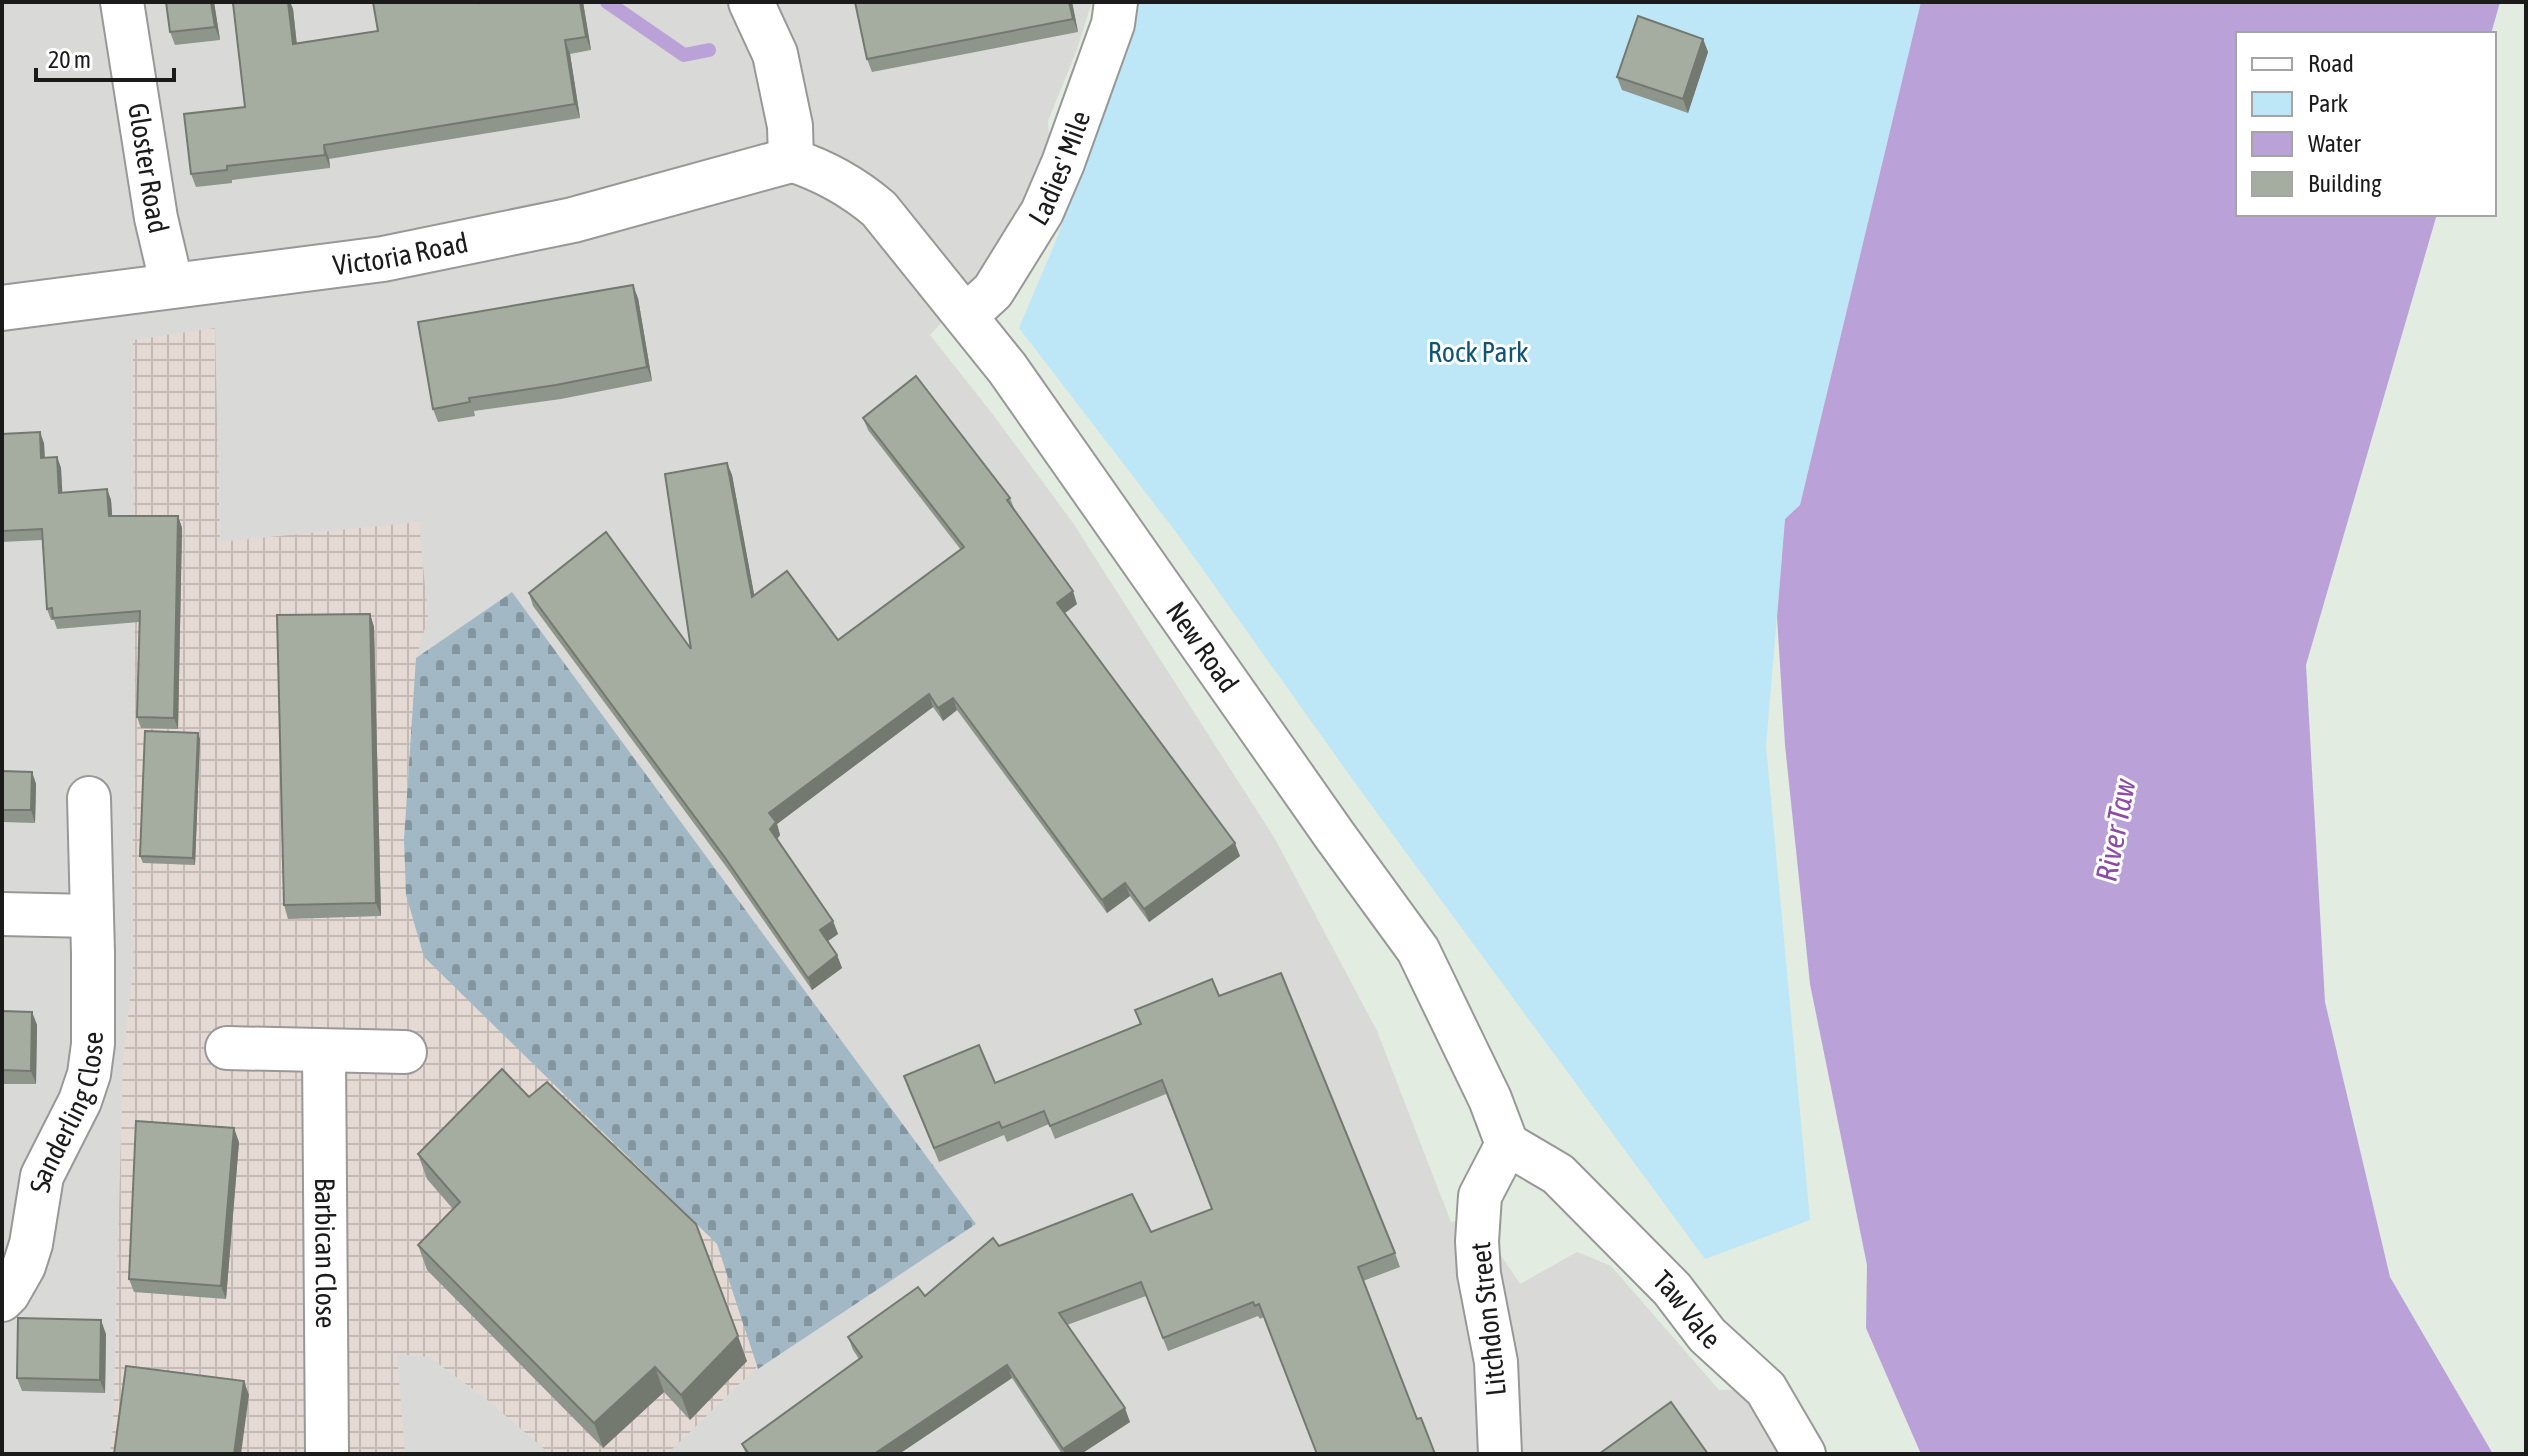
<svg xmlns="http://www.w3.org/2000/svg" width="2528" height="1456" font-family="'Asap Condensed',sans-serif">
  <defs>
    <pattern id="industrial-grid" width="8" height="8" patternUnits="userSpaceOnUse" patternTransform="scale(2)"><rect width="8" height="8" fill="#e5dad3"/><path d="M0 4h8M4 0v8" fill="none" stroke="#c4bab5"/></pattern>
    <pattern id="cemetery-stones" width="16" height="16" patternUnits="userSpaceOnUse" patternTransform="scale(2)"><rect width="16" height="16" fill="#a2b8c4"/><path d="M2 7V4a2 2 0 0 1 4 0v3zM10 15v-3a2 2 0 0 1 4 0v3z" fill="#83959e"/></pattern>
  </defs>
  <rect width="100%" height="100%" fill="#e2ece0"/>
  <path fill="#d9d9d8" d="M2,2h1090l-16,50 -28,69 2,28 -31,67 -36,62 -53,57 61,77 82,111 202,316 102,192 74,191 25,-5 44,67 57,-32 34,14 108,124 47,-1 38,65h-1802z"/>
  <path fill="url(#industrial-grid)" d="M215,328l5,214 199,-20 9,96 -12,40 -12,183 20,116 294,287 40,122 -91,88h-117l-65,-56 -56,-41 -32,-3 8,100h-295l3,-27 10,-365 11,-99 -2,-96 3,-102 -2,-425z"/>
  <path fill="url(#cemetery-stones)" d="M512,592l464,632 -218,145 -41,-125 -293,-287 -18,-62 -2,-55 12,-182z"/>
  <path fill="#bde6f6" d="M1135,2h786l-121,503 -15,14 -19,227 44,474 -105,39 -342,-465 -184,-258 -160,-208 36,-85 28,-75z"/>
  <path fill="#baa2d9" d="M1921,2h579l-9,32h-253v180h199l-131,451 19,337 65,275 103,177h-572l-55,-126 1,-63 -57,-281 -25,-239 -8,-128 8,-98 15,-14z"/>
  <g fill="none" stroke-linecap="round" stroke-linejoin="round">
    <path stroke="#baa2d9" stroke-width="14" d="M607,2l77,53 25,-5"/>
    <defs>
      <g id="minor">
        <path id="s1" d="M122,2l34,216 16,68"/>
        <path id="s2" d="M791,160c34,11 61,26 88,49l128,159 328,468 83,114 72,149 17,45 51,30 114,115 35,46 59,54 38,65"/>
        <path id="s3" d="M967,315l26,-24 49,-79 21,-49 50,-139 3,-22"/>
        <path d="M2,914l89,2"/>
        <path d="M227,1048l178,4"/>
        <path id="s4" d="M324,1051l3,403"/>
        <path id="s5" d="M2,1300l6,-6 16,-28 7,-22 11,-68 38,-75 9,-27 4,-30v-90l-4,-156"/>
        <path d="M1500,1454l-4,-92 -17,-88 -2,-33 3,-45 27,-52"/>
      </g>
      <g id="tertiary">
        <path id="s6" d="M2,308l381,-49 190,-39 218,-60 -1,-34 -15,-72 -24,-52"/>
      </g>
    </defs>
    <use href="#minor" stroke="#989898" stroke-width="46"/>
    <use href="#tertiary" stroke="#989898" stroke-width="48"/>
    <use href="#minor" stroke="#fff" stroke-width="42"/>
    <use href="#tertiary" stroke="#fff" stroke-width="44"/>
  </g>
  <g fill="#8e958a">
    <path d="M214,2l6,38 -45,5 -5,-13z"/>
    <path d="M239,2h51l3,7 4,35 81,-13 -5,-29h210l8,48 -21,4 10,64 -251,41 1,9 -98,12v3l-36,4 -5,-13 54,-67z"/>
    <path d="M1072,2l6,30 -206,40 -5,-13z"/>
    <path d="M1703,39l5,13 -20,61 -66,-23 -5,-13z"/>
    <path d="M638,298l14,83 -91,18 -87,12 1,5 -37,6 -5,-13z"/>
    <path d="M863,418l147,80 5,13 62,93 -12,9 175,243 -91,66 -19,-26 -23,17 -150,-203 -14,11 -10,-14 -156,117 3,11 -3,4 56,82 5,13 -10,7 9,14 5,13 -30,22 -82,-118 -197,-266 -4,-13 162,56 36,-186 5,12 22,120 84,45 123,-90 -93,-120z"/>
    <path d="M2,434l42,9 1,15 12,-1 4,11 1,25 45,-4 4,11 1,16h66l4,12 -4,201 -37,-1 -4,-11 2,-95 -82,7 -3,-9h-3l-4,-11 -5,-69 -40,2z"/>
    <path d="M370,614l4,13 7,289 -93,3 -4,-14z"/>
    <path d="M200,739l-5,126 -52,-2 -3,-7z"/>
    <path d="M2,771l30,1 4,12 -1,39 -33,-1z"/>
    <path d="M1219,996l176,257 5,14 -37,14 54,138 18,35 -171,-137 -4,2 -2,-3 -90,35 -22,-55 -79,29 63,97 -49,32h-19l-50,-76 -113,76h-153l-4,-10 117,-85 -6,-9 -5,-13 77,-41 74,-50 152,-14 61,-23 -46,-115 -111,45 -6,-15 -42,18 -3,-7 -65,27 -30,-73 86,-6 145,-59 -5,-14z"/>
    <path d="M2,1011l30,1 5,13 -1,59h-34z"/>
    <path d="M239,1142l-13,157 -92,-7 -5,-13z"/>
    <path d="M418,1154l329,207 -57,59 -26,-28 -61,56 -176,-178 -9,-25 35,-36 -26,-30z"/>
    <path d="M106,1334l-1,59 -83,-2 -5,-13z"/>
  </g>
  <g fill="#747970">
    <path d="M211,2h3l6,38 -5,-13z"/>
    <path d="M288,2h2l3,7 5,48 -5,-13z"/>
    <path d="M580,2h3l8,48 -5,-13z"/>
    <path d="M1069,2h3l6,30 -5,-13z"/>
    <path d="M1703,39l5,13 -20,61 -5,-14z"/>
    <path d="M565,40l5,14 10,64 -5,-14z"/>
    <path d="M324,145l5,14 1,9 -5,-13z"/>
    <path d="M633,285l5,13 14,83 -5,-14z"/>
    <path d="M40,432l4,11 1,26 -4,-11z"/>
    <path d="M57,457l4,11 2,36 -4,-11z"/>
    <path d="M727,463l5,12 25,135 -5,-13z"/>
    <path d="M107,489l4,11 2,27 -4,-11z"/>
    <path d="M178,516l4,12 -4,201 -4,-11z"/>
    <path d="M1073,591l4,13 -15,11 -5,-12z"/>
    <path d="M370,614l4,13 7,289 -5,-13z"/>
    <path d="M929,694l4,13 -156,117 3,11 -5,7 -5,-13 -1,-16z"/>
    <path d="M953,698l4,12 -14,11 -5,-13z"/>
    <path d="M198,733l2,6 -5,126 -2,-7z"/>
    <path d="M32,772l4,12 -1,39 -4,-13z"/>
    <path d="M1235,843l5,13 -91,66 -5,-13z"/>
    <path d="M1125,883l5,13 -23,17 -5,-13z"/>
    <path d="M833,921l5,13 -13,9 -5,-13z"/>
    <path d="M837,955l5,13 -30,22 -4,-12z"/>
    <path d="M32,1012l5,13 -1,59 -5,-13z"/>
    <path d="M234,1128l5,14 -13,157 -5,-13z"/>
    <path d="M101,1320l5,14 -1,59 -5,-13z"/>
    <path d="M738,1336l9,25 -57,59 -9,-25z"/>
    <path d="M1007,1365l5,13 -113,76h-25z"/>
    <path d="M655,1367l9,25 -61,56 -9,-25z"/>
    <path d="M244,1381l5,14 -8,59h-7z"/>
    <path d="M1125,1408l5,14 -49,32h-16l-2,-5z"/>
  </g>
  <g fill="#a5ada0" stroke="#747970" stroke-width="2">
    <path d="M166,2h45l4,25 -45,5z"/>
    <path d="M239,2h49l5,42 85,-13 -5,-29h107v1l7,-1h93l6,35 -21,3 10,64 -251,41 1,10 -98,11v4l-36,4 -7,-60 61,-7 -12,-104z"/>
    <path d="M855,2h214l4,17 -206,40z"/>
    <path d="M1638,16l65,23 -20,60 -66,-22z"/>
    <path d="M633,285l14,82 -91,18 -87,13 1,4 -37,7 -15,-87z"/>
    <path d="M916,376l94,122 -3,2 66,91 -16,12 178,240 -91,66 -19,-26 -23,17 -149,-202 -15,10 -9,-14 -160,119 7,9 -6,7 63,92 -13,9 17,25 -29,23 -82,-119 -197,-266 77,-61 85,117 -26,-175 62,-11 25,134 35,-26 51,69 126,-93 -101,-129z"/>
    <path d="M40,432l1,26 16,-1 2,36 48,-4 2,27h69l-4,202 -37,-1 3,-106 -87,7 -1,-10 -5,1 -5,-80 -40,2v-97z"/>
    <path d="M370,614l6,289 -92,2 -7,-290z"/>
    <path d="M145,731l53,2 -5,125 -53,-2z"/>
    <path d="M2,771l30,1 -1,38h-29z"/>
    <path d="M1281,973l114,280 -37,14 59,152 4,-1 14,36h-118l-58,-150 -4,2 -2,-4 -90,36 -22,-56 -82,31 66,95 -62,41 -56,-84 -133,89h-125l-7,-10 120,-87 -14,-20 70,-50 7,9 68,-58 6,8 133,-52 19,38 61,-23 -50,-129 -112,46 -6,-15 -42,17 -3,-6 -65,26 -30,-72 75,-31 16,38 146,-59 -6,-14 77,-31 7,17z"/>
    <path d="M2,1011l30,1 -1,59 -29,-1z"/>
    <path d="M502,1069l27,28 18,-15 149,142 42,112 -57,59 -26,-28 -61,56 -176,-178 42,-43 -42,-48z"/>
    <path d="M136,1121l98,7 -13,158 -92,-7z"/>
    <path d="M18,1318l83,2 -1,60 -83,-2z"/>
    <path d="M126,1366l118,15 -10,73h-120z"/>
    <path d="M1671,1402l37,52h-109z"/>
  </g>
  <g text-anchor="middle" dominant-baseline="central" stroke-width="6" stroke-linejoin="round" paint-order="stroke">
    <g font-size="28" fill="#1b1b1b" stroke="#fff">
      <text stroke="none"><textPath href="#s3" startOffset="176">Ladies' Mile</textPath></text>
      <text stroke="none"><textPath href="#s1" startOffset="168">Gloster Road</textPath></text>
      <text stroke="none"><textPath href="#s6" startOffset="402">Victoria Road</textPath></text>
      <text stroke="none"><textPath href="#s2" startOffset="646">New Road</textPath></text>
      <text stroke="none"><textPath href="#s5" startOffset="202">Sanderling Close</textPath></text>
      <text stroke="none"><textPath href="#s4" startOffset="202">Barbican Close</textPath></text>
      <text stroke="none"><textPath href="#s2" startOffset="1478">Taw Vale</textPath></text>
      <text transform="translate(1488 1319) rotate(-96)">Litchdon Street</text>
    </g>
    <g font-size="28" fill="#0f5573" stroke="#fff">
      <text x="1478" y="352">Rock Park</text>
    </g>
    <g font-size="30" font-style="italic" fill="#8c4ca6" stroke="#fff">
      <text transform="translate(2115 830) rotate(-79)">River Taw</text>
    </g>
  </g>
  <rect width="2528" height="1456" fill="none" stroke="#1b1b1b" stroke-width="8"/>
  <rect x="2236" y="32" width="260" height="184" fill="#ffffff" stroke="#a4a4a4" stroke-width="2"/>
  <rect x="2252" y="58" width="40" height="12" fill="#ffffff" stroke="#a4a4a4" stroke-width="2"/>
  <text x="2308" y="72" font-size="24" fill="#1b1b1b">Road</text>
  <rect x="2252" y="92" width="40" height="24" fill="#bde6f6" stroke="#a4a4a4" stroke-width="2"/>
  <text x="2308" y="112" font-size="24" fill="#1b1b1b">Park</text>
  <rect x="2252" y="132" width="40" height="24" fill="#baa2d9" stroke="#a4a4a4" stroke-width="2"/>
  <text x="2308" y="152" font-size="24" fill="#1b1b1b">Water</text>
  <rect x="2252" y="172" width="40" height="24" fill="#a5ada0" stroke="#a4a4a4" stroke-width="2"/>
  <text x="2308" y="192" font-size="24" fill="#1b1b1b">Building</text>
  <path d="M36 68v12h138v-12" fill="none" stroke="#1b1b1b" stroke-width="4"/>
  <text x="48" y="68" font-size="24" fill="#1b1b1b" stroke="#ffffff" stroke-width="6" paint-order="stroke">20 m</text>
</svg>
